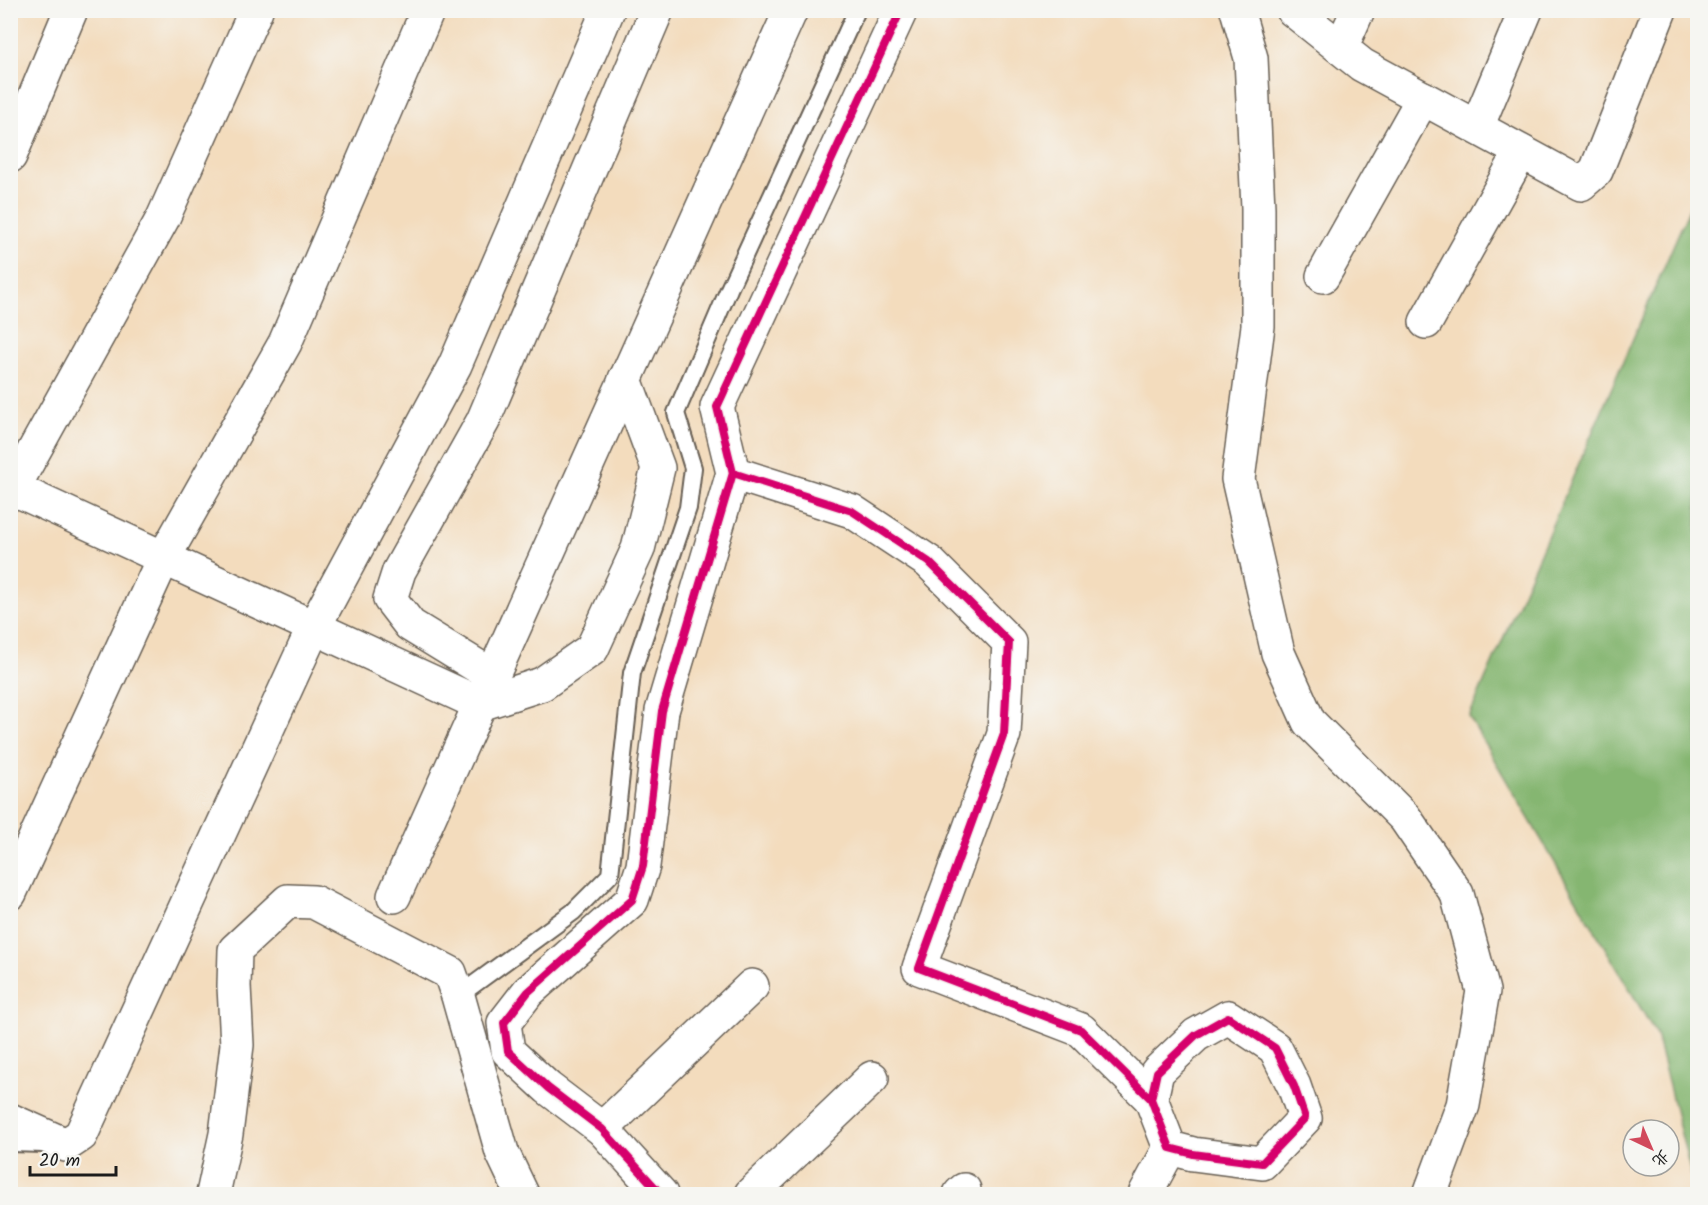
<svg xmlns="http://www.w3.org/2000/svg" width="1708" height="1205" font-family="Kalam,'LXGW WenKai TC',sans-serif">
  <rect width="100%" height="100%" fill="#f6f6f2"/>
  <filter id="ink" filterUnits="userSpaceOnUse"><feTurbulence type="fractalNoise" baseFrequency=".0167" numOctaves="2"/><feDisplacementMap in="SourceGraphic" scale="12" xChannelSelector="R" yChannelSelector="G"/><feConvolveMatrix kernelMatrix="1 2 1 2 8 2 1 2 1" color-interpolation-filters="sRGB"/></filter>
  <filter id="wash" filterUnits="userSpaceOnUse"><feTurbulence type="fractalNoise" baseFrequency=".008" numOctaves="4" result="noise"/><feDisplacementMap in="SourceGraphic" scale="24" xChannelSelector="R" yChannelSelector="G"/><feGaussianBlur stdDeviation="1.35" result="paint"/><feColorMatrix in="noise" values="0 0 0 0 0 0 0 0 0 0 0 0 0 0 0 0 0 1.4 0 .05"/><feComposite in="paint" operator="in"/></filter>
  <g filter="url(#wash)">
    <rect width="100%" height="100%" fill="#f3dcbd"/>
    <path fill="#85b671" stroke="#506946" stroke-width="1.5" d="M1697,191l1,1003h-2l-40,-160 -187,-317z"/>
  </g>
  <g filter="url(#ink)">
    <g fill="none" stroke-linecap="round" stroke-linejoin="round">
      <defs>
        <g id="service">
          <path d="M458,996l115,-84 37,-37 22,-202 56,-165 5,-40 -17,-55 53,-124 128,-279"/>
          <path d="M10,1143l34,1"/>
        </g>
        <g id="minor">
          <path d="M1237,10l14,48 7,150v118l-20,153 40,174 31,69 96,96 52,76 26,97 -20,114 -33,89"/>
          <path d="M1293,10l69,55 219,119 15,-13 64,-161"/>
          <path d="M1341,48l17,-38"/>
          <path d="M1477,127l49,-117"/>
          <path d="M10,156l61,-146"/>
          <path d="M1323,276l100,-178"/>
          <path d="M1426,322l95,-170"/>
          <path d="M733,473l119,38 77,51 80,80 -5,92 -85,234 162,62 70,69 19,49 23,6 69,9 43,-45 -11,-32 -19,-38 -47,-31 -32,18 -39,37 -6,27"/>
          <path d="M10,487l470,217 62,-20 50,-35 46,-100 20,-81 -33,-89"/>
          <path d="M10,494l153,-276 93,-208"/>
          <path d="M493,676l-83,-51 -20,-26 9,-28 84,-150 174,-411"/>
          <path d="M10,893l153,-334 122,-216 143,-333"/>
          <path d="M394,896l397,-886"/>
          <path d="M10,1120l56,25 15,-10 233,-508 141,-262 153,-355"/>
          <path d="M602,1129l150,-143"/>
          <path d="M213,1194l13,-60 11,-89 -3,-59 1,-36 53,-49 26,1 136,71 8,23 44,156 20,42"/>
          <path d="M661,1194l-59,-65 -54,-41 -40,-37 -4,-28 24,-31 104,-92 11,-34 19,-155 71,-238 -16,-66 184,-397"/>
          <path d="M751,1194l121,-116"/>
          <path d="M960,1194l4,-4"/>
          <path d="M1145,1194l25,-46"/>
        </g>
      </defs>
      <use href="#service" stroke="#675f54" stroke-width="20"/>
      <use href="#minor" stroke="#675f54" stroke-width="36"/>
      <use href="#service" stroke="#fff" stroke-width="16"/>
      <use href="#minor" stroke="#fff" stroke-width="33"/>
      <defs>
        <g id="cycleway">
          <path d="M733,473l119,38 77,51 80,80 -5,92 -85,234 162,62 70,69 19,49 23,6 69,9 43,-45 -11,-32 -19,-38 -47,-31 -32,18 -39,37 -6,27"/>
          <path d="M661,1194l-59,-65 -54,-41 -40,-37 -4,-28 24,-31 104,-92 11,-34 19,-155 71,-238 -16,-66 184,-397"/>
        </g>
      </defs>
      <use href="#cycleway" stroke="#f6f6f2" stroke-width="11"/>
      <use href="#cycleway" stroke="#d6006c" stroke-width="8"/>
    </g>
  </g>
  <rect width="1708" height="1205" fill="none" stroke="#f6f6f2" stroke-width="36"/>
  <g transform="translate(1651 1148) rotate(136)"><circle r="28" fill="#f6f6f2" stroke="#9f9f9c" stroke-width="1.5"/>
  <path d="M0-4.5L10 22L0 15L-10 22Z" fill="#d1495b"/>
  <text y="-9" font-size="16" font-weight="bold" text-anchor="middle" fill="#1c1c1c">北</text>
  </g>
  <path d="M30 1166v9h86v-9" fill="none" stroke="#1c1c1c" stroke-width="3"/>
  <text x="39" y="1166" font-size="18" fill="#1c1c1c" stroke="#f6f6f2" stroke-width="4.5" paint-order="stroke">20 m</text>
</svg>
